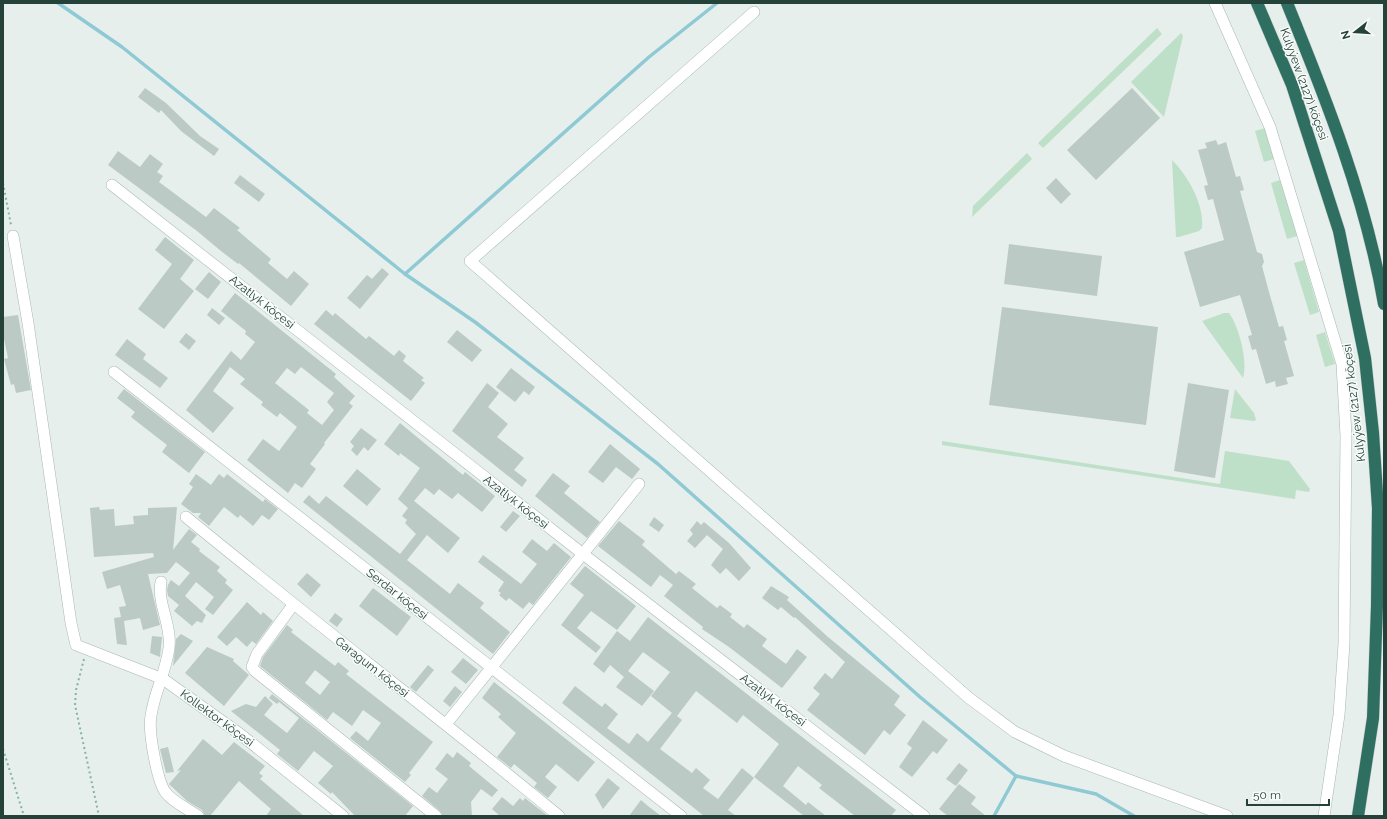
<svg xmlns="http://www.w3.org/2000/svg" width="1387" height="819" font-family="Raleway,sans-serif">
  <rect width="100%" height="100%" fill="#e6efeb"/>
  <g fill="#bfe0c8">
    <path d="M1157,28l5,6 -119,114 -5,-5z"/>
    <path d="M1181,33l2,3 -19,81 -33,-35z"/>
    <path d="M1265,128l9,31 -10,3 -9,-31z"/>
    <path d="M1027,153l5,6 -60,58 1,-11z"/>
    <path d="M1172,160c16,16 32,44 30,68l-3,3 -20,6h-3z"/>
    <path d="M1280,180l17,56 -10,3 -16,-56z"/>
    <path d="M1304,260l15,52 -9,3 -16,-52z"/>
    <path d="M1224,313h5c10,14 19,48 14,65l-41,-57z"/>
    <path d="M1325,332l10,32 -10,3 -9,-32z"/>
    <path d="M1235,389l19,24 2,7 -2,1 -24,-3z"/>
    <path d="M942,441l278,43 5,-33 64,10 21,28 -1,3 -13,-2 -1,9 -353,-54z"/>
  </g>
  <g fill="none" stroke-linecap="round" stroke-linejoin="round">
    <g stroke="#8ec9d4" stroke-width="3.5">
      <path d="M58,3l64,44 283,227 70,48 183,142 262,233 96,79 -22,40"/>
      <path d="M405,274l244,-217 68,-54"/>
      <path d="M1016,776l80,18 38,22"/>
    </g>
  </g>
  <g fill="#bbcac4" fill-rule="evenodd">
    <path d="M145,88l21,15 34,33 19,13 -5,7 -33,-25 -20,-21 -2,3 -21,-16z"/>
    <path d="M1132,88l28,30 -64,62 -29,-30z"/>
    <path d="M1216,140l2,5 8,-3 10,35 4,-1 4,14 -4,1 17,61 5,2 2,8 -2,4 7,26 10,35 4,-1 4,14 -3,1 10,35 -8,2 2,6 -12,3 -1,-6 -9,3 -10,-35 -4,1 -4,-14 4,-1 -12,-40 -40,12 -16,-55 40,-12 -11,-41 -5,1 -4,-14 4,-1 -10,-35 9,-2 -2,-5z"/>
    <path d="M118,151l22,16 10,-13 13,10 -6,8 6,4 -4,6 47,35 8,-9 26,20 -3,2 34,29 -3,4 19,16 7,-8 15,13 -18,22 -52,-43 -1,1 -17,-13 -24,-20 -89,-66z"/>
    <path d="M240,175l25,19 -6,8 -25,-19z"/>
    <path d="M1056,178l15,16 -10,10 -15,-16z"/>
    <path d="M165,237l29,23 -14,19 14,12 -30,38 -26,-20 34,-45 -17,-14z"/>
    <path d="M1009,244l93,12 -5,40 -93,-12z"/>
    <path d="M382,268l7,6 -29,35 -13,-11 20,-23 5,4z"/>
    <path d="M209,272l12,10 -13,17 -13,-10z"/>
    <path d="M235,293l101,81 -2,3 21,19 -6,7 4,3 -29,37 1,1 -15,20 6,5 -14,19 -7,-5 -7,10 -41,-33 16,-21 16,12 18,-24 -17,-14 -3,4 -16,-12 2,-3 -23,-18 5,-5 -15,-12 -17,24 21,17 -21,25 -27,-23 45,-59 10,9 14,-18 -10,-8 1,-3 -25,-20zM301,367l33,26 -7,9 7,8 -12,15 -15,-12 2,-3 -34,-27 12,-15 8,6z"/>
    <path d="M1002,307l156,20 -12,98 -157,-20z"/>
    <path d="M212,308l13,10 -6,7 -12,-10z"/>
    <path d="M326,310l7,6 2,-3 31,26 3,-3 25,20 5,-6 7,6 -3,5 21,17 -3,2 4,3 -14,18 -97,-77z"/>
    <path d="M18,315l13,75 -15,3 -2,-9 -3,1 -7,-26 4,-1 -5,-24v-17z"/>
    <path d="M457,330l25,20 -10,12 -25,-20z"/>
    <path d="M186,333l10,8 -7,9 -10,-8z"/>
    <path d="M127,339l19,15 -3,5 25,19 -8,10 -45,-33z"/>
    <path d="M511,368l24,19 -6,8 -5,-4 -9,11 -19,-15z"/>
    <path d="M487,383l12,10 -11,14 20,17 -11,13 27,21 -10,12 13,10 -5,7 -70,-56z"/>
    <path d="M1188,383l41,7 -14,88 -41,-7z"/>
    <path d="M124,389l81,63 -16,21 -27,-21 5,-7 -36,-28 4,-5 -18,-14z"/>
    <path d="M400,423l63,52 2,-3 30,24 -13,16 -24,-19 -6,6 -13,-10 -5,6 -9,-7 -11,13 46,37 -12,15 -21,-18 -20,25 43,34 8,-11 26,20 -4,5 30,24 -17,22 -190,-152 6,-7 10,9 7,-8 74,58 16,-20 -11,-11 2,-3 -5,-4 6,-8 -10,-9 22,-31 -20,-15 -1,3 -15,-12z"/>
    <path d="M361,428l16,12 -9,11 -4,-4 -7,9 -6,-6 3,-4 -4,-4z"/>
    <path d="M610,444l30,25 -8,10 -16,-12 -13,16 -15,-11z"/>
    <path d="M357,469l24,20 -14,17 -24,-20z"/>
    <path d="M553,473l17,13 -6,7 36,29 -13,16 -52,-42z"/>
    <path d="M196,474l15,11 8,-11 5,4 3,-4 36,28 2,-3 13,10 -9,11 -7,-5 -9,11 -13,-11 -2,3 -14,-11 -15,19 -11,-9 3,-4h-8l-12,-9 12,-17 -4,-3z"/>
    <path d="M99,507l1,3 14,-1 1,17 19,-2 -1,-8 15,-1v-7l29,-1 -4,43 16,-21 8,6 -6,7 9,7 -1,2 21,16 -3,4 10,9 -2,3 8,7 -20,25 -8,-6 9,-12 -18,-15 -11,14 21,19 -4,8 -5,-2 -5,5 -18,-15 5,-6 -11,-9 -1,-6 1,-5 3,-5 8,6 11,-13 -14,-11 -9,11 -19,1 12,51 -17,5 -3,-12 -16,3 3,24 -10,-1 -3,-26 7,-1 -2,-10 7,-1 -6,-21 -13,4 -5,-17 52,-15 -1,-4 -59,4 -4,-49z"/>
    <path d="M513,511l7,5 -14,16 -6,-5z"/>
    <path d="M654,517l10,8 -5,7 -10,-7z"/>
    <path d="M619,521l26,20 -3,4 34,29 3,-3 17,13 -4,4 25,20 3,-3 12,9 -2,3 14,11 3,-4 20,15 -5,7 24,18 11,-15 10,8 -25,31 -53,-41 -27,-18 1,-2 -39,-31 9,-11 -13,-10 -9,12 -53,-41z"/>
    <path d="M697,521l4,4 3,-3 25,21 22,25 -12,13 -13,-13 -6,6 -9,-9 12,-16 -16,-14 -12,13 -8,-7 6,-7 -3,-4z"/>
    <path d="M532,539l15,12 7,-8 17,14 -38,48 -4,-3 -6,7 -14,-11 -3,3 -7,-6 2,-2 -3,-2 6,-9 -26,-20 5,-7 38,29 16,-20 -15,-12z"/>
    <path d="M585,566l51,40 -19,24 -26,-19 -14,17 24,19 -5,6 -35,-28 23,-30 -14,-11z"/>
    <path d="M307,573l14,12 -10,12 -14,-13z"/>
    <path d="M771,586l18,11 -2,3 41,37 72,59 -6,9 12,10 -16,20 -6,-5 -19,25 -58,-45 13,-16 -7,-6 12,-15 7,6 13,-17 -50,-45 -1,1 -13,-11 -3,3 -16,-12z"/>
    <path d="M373,588l38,29 -14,19 -38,-30z"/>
    <path d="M247,602l14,13 2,-3 10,9 -17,23 -4,-3 -5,6 -11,-10 -9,9 -10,-9z"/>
    <path d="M335,613l8,6 -6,8 -8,-6z"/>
    <path d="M648,617l248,193 -5,6h-36l-36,-28 3,-3 -24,-19 -15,20 23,19 2,-3 18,14h-22l-50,-39 25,-33 -36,-29 -6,8 -41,-32 -19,25 5,4 -22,29 32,24 4,-5 14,12 -7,8 15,11 24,-31 12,10 -26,32 8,6h-32l-142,-113 13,-17 27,21 3,-4 13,11 -11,14 22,16 8,-11 11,9 24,-29 -21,-17 19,-24 -27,-20 -15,19 26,20 -12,15 -26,-19 8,-10 -14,-12 -6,8 -11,-9 24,-33 13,10z"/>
    <path d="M287,625l6,5 -2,2 44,34 3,-4 11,9 -3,3 87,68 -24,31 2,2 -6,7 -55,-44 6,-7 12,10 13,-18 -18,-13 -11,16 -19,-14 -6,8 -67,-54 3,-9zM315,670l15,12 -10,13 -15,-12z"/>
    <path d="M181,634l12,7 -20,25 3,-27z"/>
    <path d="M152,636l10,1 -2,20 -10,-4z"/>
    <path d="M207,647l27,12 -1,2 16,14 -25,31 -39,-33z"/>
    <path d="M463,658l15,12 -12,14 -15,-12z"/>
    <path d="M428,665l6,5 -18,22 -6,-5z"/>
    <path d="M494,682l101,80 -17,20 -22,-18 -11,13 12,10 -9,11 -14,-11 3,-4 -23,-19 -3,4 -14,-11 19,-24 -18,-16 3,-3 -19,-16z"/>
    <path d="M455,686l7,6 -12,15 -7,-6z"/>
    <path d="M272,694l141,112 -8,10h-50l-23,-24 -1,2 -13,-11 15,-17 -19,-15 -16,20 -21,-17 3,-4 -49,-39 15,-7 10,3 9,-11 8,8 -9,11 23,18 12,-15 -20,-16 -2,2 -8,-6z"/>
    <path d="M923,720l25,20 -11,14 -4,-3 -21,26 -13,-10 13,-19 -5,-4z"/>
    <path d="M203,739l19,16 12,-13 31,24 -6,7 4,3 -3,3 44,37h-38l5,-7 -32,-28 -29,35h-5l-3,-6 -15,-9 -18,-17 12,-14 -4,1z"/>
    <path d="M168,747l6,25 -8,1 -6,-24z"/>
    <path d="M457,752l14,11 -2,3 29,24 -6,7 -11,-8 -10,13 1,14h-29l-3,-5 -18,-15 7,-9 8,6 11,-14 -13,-10 12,-16 6,5z"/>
    <path d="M959,763l9,7 -12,16 -10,-7z"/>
    <path d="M608,778l12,10 -17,21 -8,-14z"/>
    <path d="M959,784l17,13 -5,7 15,12h-38l-9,-7z"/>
    <path d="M502,797l11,9 7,-8 3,3 2,-3 23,18h-48l-8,-7z"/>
    <path d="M641,800l7,6 13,10h-32z"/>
  </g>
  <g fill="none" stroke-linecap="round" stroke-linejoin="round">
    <defs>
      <g id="minor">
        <path d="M1215,3l55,124 72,237 4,72 -2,208 -5,71 -15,101"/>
        <path d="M754,12l-284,249 499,437 46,34 49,24 163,60"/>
        <path d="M112,185l471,369 341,262"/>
        <path d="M13,236l15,87 43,300 5,22 87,34 77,55 103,82"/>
        <path d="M114,372l567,444"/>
        <path d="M186,517c123,101 250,198 373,299"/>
        <path d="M161,582c-4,22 11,43 8,66 -3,24 -15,45 -18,68 -3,14 6,66 15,77 7,9 22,16 32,23"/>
        <path d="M293,605l-36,49 -5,13 3,4 181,145"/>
        <path d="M446,724l193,-240"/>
      </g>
      <g id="highway">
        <path d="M1257,3l35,82 47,146 26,127 8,75 5,75 -1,98 -4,112 -15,98"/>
        <path d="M1287,3c40,98 79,197 97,301"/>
      </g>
    </defs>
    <use href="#minor" stroke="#a8b8b2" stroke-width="12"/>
    <use href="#highway" stroke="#c2cac8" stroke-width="13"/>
    <g stroke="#86b3a5" stroke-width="2" stroke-dasharray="2 3" stroke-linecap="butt">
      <path d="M3,183l8,42"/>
      <path d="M84,659l-8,31 -1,15 24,111"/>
      <path d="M3,749l21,67"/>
    </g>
    <use href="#minor" stroke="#fff" stroke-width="11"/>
    <use href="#highway" stroke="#2f6f62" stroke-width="12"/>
  </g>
  <g text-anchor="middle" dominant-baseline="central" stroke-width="3" stroke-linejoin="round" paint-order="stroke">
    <g font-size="12" fill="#24423a" stroke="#f7fbf9">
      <text transform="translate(1304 84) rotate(70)">Kulyýew (2127) köçesi</text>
      <text transform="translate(262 302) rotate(38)">Azatlyk köçesi</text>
      <text transform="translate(1354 403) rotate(-97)">Kulyýew (2127) köçesi</text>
      <text transform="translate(516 502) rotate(38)">Azatlyk köçesi</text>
      <text transform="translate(397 594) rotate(38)">Serdar köçesi</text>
      <text transform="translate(372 667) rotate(38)">Garagum köçesi</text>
      <text transform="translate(773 700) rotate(37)">Azatlyk köçesi</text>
      <text transform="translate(217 718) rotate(36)">Kollektor köçesi</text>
    </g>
  </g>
  <rect width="1387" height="819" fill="none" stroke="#24423a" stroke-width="8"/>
  <g transform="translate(1355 32) rotate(253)" stroke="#f7fbf9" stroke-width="3" paint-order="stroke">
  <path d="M0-3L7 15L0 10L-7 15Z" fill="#24423a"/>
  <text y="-6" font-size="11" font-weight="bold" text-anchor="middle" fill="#24423a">N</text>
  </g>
  <path d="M1247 799v6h82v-6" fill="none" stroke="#24423a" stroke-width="2"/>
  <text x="1253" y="799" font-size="12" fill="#24423a" stroke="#f7fbf9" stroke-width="3" paint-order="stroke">50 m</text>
</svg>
